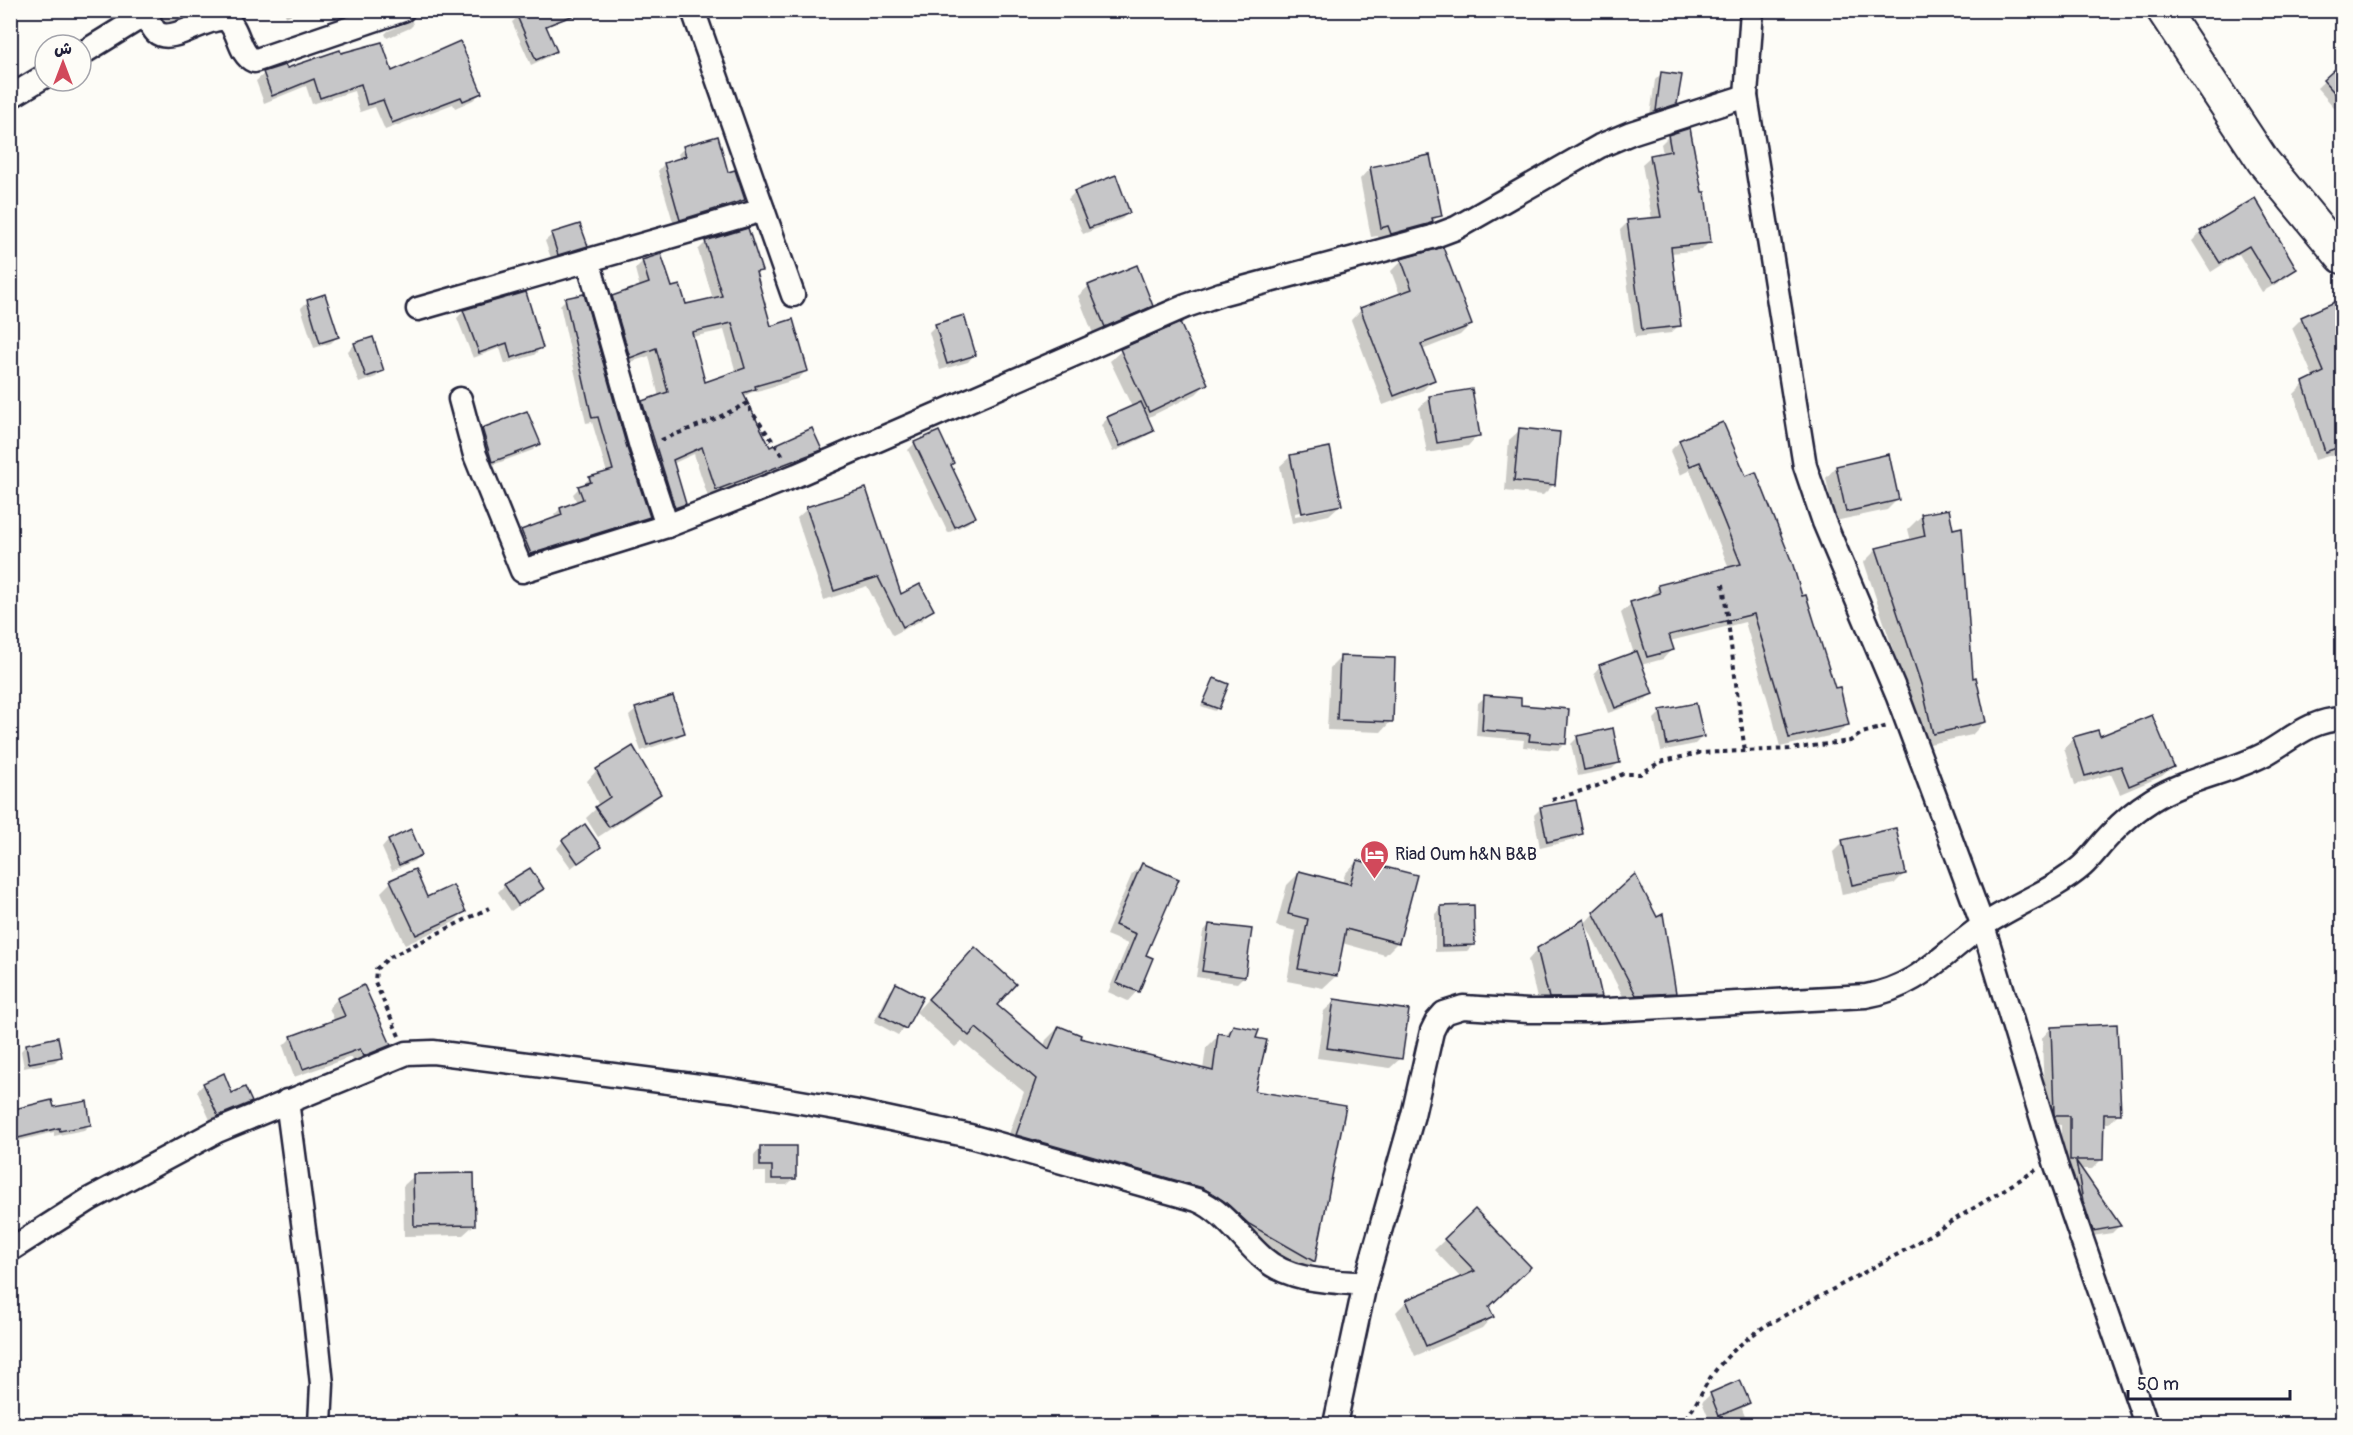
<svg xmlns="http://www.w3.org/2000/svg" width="2353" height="1435" font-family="Pangolin,'Playpen Sans Arabic',sans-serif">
  <rect width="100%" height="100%" fill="#fdfcf7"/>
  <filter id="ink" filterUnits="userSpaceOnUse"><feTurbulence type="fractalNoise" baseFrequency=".0167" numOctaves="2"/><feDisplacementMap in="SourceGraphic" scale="12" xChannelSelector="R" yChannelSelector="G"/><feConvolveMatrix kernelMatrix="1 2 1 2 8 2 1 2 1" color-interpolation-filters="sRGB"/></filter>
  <g filter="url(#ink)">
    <g fill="#0003" fill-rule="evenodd">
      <path d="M204,10l-3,4 -39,14 -7,-17z"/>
      <path d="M284,10h16l-14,7z"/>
      <path d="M2252,10h15l-8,8z"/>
      <path d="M518,17l41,3 -13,8 10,23 -6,5 -19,9 -19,-43z"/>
      <path d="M412,21l1,4 -3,3 -23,10 -2,-4 3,-3z"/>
      <path d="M340,55l51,18 90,20 -8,7 -18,8 -2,-4 -68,26 -10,-23 -15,5 -6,-21 -42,13 -6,-18 -42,17 -8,-22 8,-7z"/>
      <path d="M2342,64v52l-25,-28z"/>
      <path d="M1662,73l14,30 -7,7 -19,6 5,-36z"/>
      <path d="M1669,136l40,106 -7,8 -31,3 8,72 -8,8 -36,4 -15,-107 8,-8 24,-3 -10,-55 8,-7 13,-3 -2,-10z"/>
      <path d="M684,148l43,26 17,26 -7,6 -63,19 -16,-54 6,-7 16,-4 -2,-6z"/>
      <path d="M1370,168l70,47 -19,17 -40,12 -3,-8 -7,1 -11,-58z"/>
      <path d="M1075,192l54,20 -7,7 -39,15 -15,-35z"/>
      <path d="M2254,200l41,69 -9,9 -24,14 -23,-38 -28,18 -19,-31 9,-9z"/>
      <path d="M552,235l34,11 -6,7 -28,8 -7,-20z"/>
      <path d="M706,242l54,28 -5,5 15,53 36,43 -8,8 -48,14 -7,4 26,52h51l-8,8 -104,40 -14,-43 -22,10 12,40 -8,8 -9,3 -32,-105 8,-8 16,-5 -10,-41 -27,9 -17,-60 8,-8 27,-9 -5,-19 8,-8 42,44 28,-6 -15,-49zM724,330l12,43 -32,11 -12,-47z"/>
      <path d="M1442,249l29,75 -11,11 -38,15 11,30 -10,10 -40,15 -32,-85 10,-10 39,-15 -9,-24 10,-10z"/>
      <path d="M1089,286l62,19 -10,11 -47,20 -16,-40z"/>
      <path d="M566,299l61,152 21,66 -6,6 -118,36 -8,-22 6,-6 34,-12 -2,-4 6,-6 17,-6 -4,-9 6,-6 11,-10 17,-5 -15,-51 -6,1 -26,-118z"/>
      <path d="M308,301l29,36 -6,6 -17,5 -13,-40z"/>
      <path d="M464,311l77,37 -7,7 -29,9 -5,-16 -27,10 -16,-40z"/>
      <path d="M2342,317v135l-27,8 -21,-66 10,-10 10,-5 -22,-51 10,-10z"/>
      <path d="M936,325l38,30 -6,7 -28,8 -11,-38z"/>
      <path d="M1179,325l27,59 -10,10 -49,24 5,13 -7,6 -32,15 -12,-27 7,-7 24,-11 -22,-46 11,-10z"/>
      <path d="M355,344l28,26 -7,7 -17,6 -11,-32z"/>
      <path d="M1429,398l49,37 -10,11 -41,7 -8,-45z"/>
      <path d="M1722,423l125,301 -9,10 -58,13 -9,-36 -26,-89 -75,19 2,8 -9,10 -22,6 10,29 -7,7 -36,12 -14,-40 6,-7 34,-12 -13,-41 10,-9 19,-6 -1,-2 10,-10 70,-18 -39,-98 -10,5 -10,-24 10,-10z"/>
      <path d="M482,429l57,15 -6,6 -46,17 -11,-32z"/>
      <path d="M1520,430l34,54 -11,11 -38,-4 4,-51z"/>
      <path d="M915,443l35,22 24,52 -6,6 -20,10 -40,-83z"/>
      <path d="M1291,456l49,49 -11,10 -37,8 -12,-57zM1330,506v3l-35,7v-3z"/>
      <path d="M1836,467l62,32 -11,11 -52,11 -9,-43z"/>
      <path d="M807,509l93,87 32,14 -10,10 -29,15 -26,-49 -43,14 -27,-82z"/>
      <path d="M1921,516l64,205 -13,14 -52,11 -10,-45 -46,-139 13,-13 34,-8 -3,-12z"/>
      <path d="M1341,657l50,64 -10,11 -54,-2 3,-62z"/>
      <path d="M1214,680l3,28 -2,3 -14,-5z"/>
      <path d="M1485,697l34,10 46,36 -7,7 -35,-3 1,-7 -48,-4 2,-33z"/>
      <path d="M636,710l47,22 -7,7 -35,12 -12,-35z"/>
      <path d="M1661,712l41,25 -7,7 -34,7 -7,-32z"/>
      <path d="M2097,732l2,6 73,29 -10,9 -42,18 -9,-20 -36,11 -11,-37 9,-10z"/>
      <path d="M1578,737l41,25 -7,7 -34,7 -7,-32z"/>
      <path d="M597,770l62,23 -10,11 -51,33 -12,-19 13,-12 -12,-25z"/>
      <path d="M1540,809l41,25 -7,6 -34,8 -6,-33z"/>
      <path d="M388,841l32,13 -6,7 -22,10 -10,-23z"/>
      <path d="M563,841l36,6 -28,21 -14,-20z"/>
      <path d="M1843,842l62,31 -11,11 -52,11 -9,-43z"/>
      <path d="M1357,861l41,81 -13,13 -43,-12 -6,33 -13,12 -36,-7 9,-50 -20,-5 11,-41 12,-12 43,11 3,-10z"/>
      <path d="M1142,865l2,91 -7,35 -9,10 -20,-9 20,-48 -22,-9 26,-61z"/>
      <path d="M391,882l36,17 37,13 -10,10 -49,23 -24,-53z"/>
      <path d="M505,885l37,4 -31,22 -13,-19z"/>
      <path d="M1441,908l32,37 -6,6 -32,1v-38z"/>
      <path d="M1594,913l80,79 -9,9 -38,3 -42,-81z"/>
      <path d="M1209,925l35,51 -7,7 -41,-6 7,-45z"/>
      <path d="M1538,949l63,47 -11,11h-51l-11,-47z"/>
      <path d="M962,962l33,43 49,41 2,-6 13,-13 19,12 125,31 3,-22 13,-13h6l8,-8 21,12v53l60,169 -13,13 -90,-61 -207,-65 20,-56 -62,-51 -7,6 -39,-35z"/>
      <path d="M897,984l8,44 -7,7 -24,-13 16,-31z"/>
      <path d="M363,987l27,58 -9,8 -26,11 -4,-7 -57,20 -11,-31 9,-9 43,-15 -6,-14 8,-9z"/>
      <path d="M1335,1001l66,57 -11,10 -73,-10 7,-47z"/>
      <path d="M2051,1028l68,85 -10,10h-7v36l-10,10h-12l39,57 -7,7 -26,4 -9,-29 -7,-39h-9v-44l-16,-1 -3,-86z"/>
      <path d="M26,1045l34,12 -5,5 -31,6 -3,-17z"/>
      <path d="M204,1084l27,11 19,7 -6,6 -33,14 -14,-31z"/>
      <path d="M53,1109l37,15 -6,6 -30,6v-4l-44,11v-31z"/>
      <path d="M760,1148l34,30 -7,7h-21v-13h-12v-17z"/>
      <path d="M414,1176l60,49 -11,10 -59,1 -1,-50z"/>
      <path d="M1475,1211l13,96 4,10 -10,11 -67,28 -19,-44 11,-11 54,-23 -27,-28z"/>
      <path d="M10,1350l5,5 -5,5z"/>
      <path d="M1711,1394l37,9 -6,6 6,15h-37l-9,-22z"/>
    </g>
    <g fill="#c6c6c8" stroke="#22223b" stroke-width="1.5" fill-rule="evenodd">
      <path d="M529,10h53v2l-36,14 11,25 -21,9 -19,-44z"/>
      <path d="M460,41l22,52 -19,8 -2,-4 -69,26 -9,-23 -16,5 -6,-21 -41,14 -6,-19 -42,17 -9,-24 22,-7 2,3 53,-18 1,3 41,-11 10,29z"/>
      <path d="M2343,62v40l-20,-22z"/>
      <path d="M1661,72l21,3 -5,29 -21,7z"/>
      <path d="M1690,128l12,64h3l6,51 -40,4 10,79 -39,4 -15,-110 34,-3 -11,-62 21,-4 -3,-16z"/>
      <path d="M718,136l10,36 7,-2 10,30 -65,20 -16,-57 22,-7 -3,-10z"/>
      <path d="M1430,155l12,61 -10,2 1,4 -5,2 -37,10 -3,-8 -7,2 -11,-61z"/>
      <path d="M1116,175l14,38 -41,15 -15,-37z"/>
      <path d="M2255,198l42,71 -25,15 -23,-38 -29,17 -20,-32z"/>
      <path d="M580,224l8,22 -30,9 -7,-22z"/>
      <path d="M748,228l14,43 -6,1 15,54 22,-7 15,52 -53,15 1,3 -13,4 27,54 42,-19 10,22 -106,40 -14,-43 -29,13 13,44 -11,4 -33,-107 26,-9 -12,-44 -26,10 -18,-62 37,-13 -7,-23 19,-6 11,33 8,-2 6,19 36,-8 -17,-55zM732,323l13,45 -40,14 -13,-50z"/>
      <path d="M1443,247l29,78 -51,19 14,36 -41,16 -34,-88 52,-19 -11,-30z"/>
      <path d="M1137,265l16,41 -48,21 -17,-42z"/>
      <path d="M526,292l17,56 -32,10 -4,-15 -28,10 -16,-43z"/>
      <path d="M325,294l14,43 -19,6 -13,-43z"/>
      <path d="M584,294l44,157 22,66 -119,37 -10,-24 41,-15 -2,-7 23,-9 -5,-13 13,-4 -2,-5 24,-7 -15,-53 -6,1 -27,-120z"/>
      <path d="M2337,301l6,13v132l-18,6 -22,-70 21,-10 -23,-55z"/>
      <path d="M964,315l12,40 -29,9 -12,-40z"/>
      <path d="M1180,323l28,61 -59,28 -29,-63z"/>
      <path d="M373,337l11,34 -18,6 -12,-34z"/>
      <path d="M1472,389l8,47 -43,7 -8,-47z"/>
      <path d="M1141,402l13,29 -34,15 -13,-29z"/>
      <path d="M527,411l14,33 -49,18 -10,-34z"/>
      <path d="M1723,422l23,54 10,-4 37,93 9,31 4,-1 29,93 5,-1 9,38 -60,13 -9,-37 -26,-87 -85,21 5,15 -27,7 -17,-55 30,-9 -2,-8 83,-21 -41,-102 -10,4 -11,-26z"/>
      <path d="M1519,428l41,4 -5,53 -41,-4z"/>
      <path d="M939,431l15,32 -3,2 25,52 -21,10 -41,-85z"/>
      <path d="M1330,447l12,58 -40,8 -12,-58z"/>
      <path d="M1889,454l10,46 -53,12 -10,-46z"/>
      <path d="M866,488l35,106 19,-10 14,26 -31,17 -25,-50 -44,14 -28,-84z"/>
      <path d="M1949,509l4,20 9,-2 11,151 3,-1 10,45 -53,12 -11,-47 -46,-139 49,-12 -4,-22z"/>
      <path d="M1637,651l16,43 -38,14 -16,-43z"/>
      <path d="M1340,656l55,2 -2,64 -56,-2z"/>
      <path d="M1214,678l15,6 -10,25 -16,-6z"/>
      <path d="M1484,695l37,3v7l48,4 -3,35 -37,-3 1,-7 -48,-4z"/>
      <path d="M673,696l12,37 -38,12 -12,-37z"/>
      <path d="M1696,703l8,34 -37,8 -7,-35z"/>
      <path d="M2152,715l22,52 -45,19 -8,-20 -36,10 -12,-39 25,-7 2,6z"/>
      <path d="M1613,728l7,35 -36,7 -7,-34z"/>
      <path d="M633,746l28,48 -52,33 -14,-20 15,-10 -14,-28z"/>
      <path d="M1576,800l7,34 -36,8 -7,-35z"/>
      <path d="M585,824l16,23 -23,16 -16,-23z"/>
      <path d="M1896,828l10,46 -54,11 -10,-45z"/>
      <path d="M411,829l11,26 -23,10 -11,-25z"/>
      <path d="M1357,860l60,15 -18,68 -53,-14 -9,47 -39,-7 10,-50 -20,-5 11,-43 51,13z"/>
      <path d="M1142,863l37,16 -33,76 7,3 -14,34 -23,-9 20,-49 -21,-9z"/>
      <path d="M530,868l14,21 -26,16 -14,-21z"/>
      <path d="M415,869l12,28 26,-12 13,27 -50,23 -26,-55z"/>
      <path d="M1635,874l22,43 6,-3 13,79 -40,2 -43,-83z"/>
      <path d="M1474,905l1,40 -33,1 -1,-40z"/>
      <path d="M1584,919l18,78 -53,1 -12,-50z"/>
      <path d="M1209,924l43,5 -7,48 -43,-6z"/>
      <path d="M975,947l41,37 -19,21 52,44 10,-23 22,9 -1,3 133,33 5,-38 11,2 4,-10 26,5 -3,8 11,2 -12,51 91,15 -31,156 -66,-38 -25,-23 -21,-13 -187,-53 20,-56 -60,-51 -7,8 -41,-37z"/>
      <path d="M896,983l27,14 -17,32 -26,-14z"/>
      <path d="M364,985l27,60 -27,11 -4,-7 -57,20 -12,-33 54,-20 -8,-18z"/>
      <path d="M1334,999l75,11 -7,49 -75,-11z"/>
      <path d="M2117,1024l4,90h-17l-1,46h-33v-44h-15l-1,-2 -3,-87z"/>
      <path d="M58,1037l4,20 -33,6 -3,-19z"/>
      <path d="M224,1073l8,20 13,-6 7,15 -34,14 -15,-33z"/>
      <path d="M52,1100l2,7 33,-6 4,24 -31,6 -1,-3 -49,12v-30z"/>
      <path d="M760,1146h36v33h-24v-13h-12z"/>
      <path d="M2076,1161l45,65 -28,5 -10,-30z"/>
      <path d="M474,1173l1,52 -61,1 -1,-52z"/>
      <path d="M1475,1209l56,58 -42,40 5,10 -68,29 -20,-46 69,-29 -31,-32z"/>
      <path d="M1740,1380l10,23 -31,13 -9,-23z"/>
    </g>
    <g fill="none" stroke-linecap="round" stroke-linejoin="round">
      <defs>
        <g id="street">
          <path d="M144,10c4,7 7,17 12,22 16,14 50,-17 70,-13 14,10 12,35 28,42l149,-51"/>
          <path d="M693,10l100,285"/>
          <path d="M1752,10l-6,86 59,370 19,56 74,175 85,229 73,239 90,259"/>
          <path d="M81,54l65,-40"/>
          <path d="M10,97l35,-21"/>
          <path d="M588,260l53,187 26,79"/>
          <path d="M418,309l345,-99"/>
          <path d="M460,399l15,56 47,116 145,-45 130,-51 389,-169 35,-12 211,-57 24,-9 144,-82 31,-13 115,-37"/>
          <path d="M287,1101l26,197 9,86 -2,40"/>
          <path d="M10,1250l80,-51 127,-68 190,-78 26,-1 298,38 122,21 117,25 227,64c27,11 44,39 66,58 27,24 68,23 102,26l48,-169 19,-84 5,-10 7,-8 19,-6 65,4h61l277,-15c52,-9 75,-41 115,-69 33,-23 71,-35 101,-61 10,-9 18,-21 28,-31 12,-13 26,-25 42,-35 35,-22 77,-27 113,-46 27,-15 45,-34 77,-35"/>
          <path d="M1335,1424l30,-140"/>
        </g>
        <path id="secondary" d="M2163,10l100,151 79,96"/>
      </defs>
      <use href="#street" stroke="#22223b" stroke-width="27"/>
      <use href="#secondary" stroke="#22223b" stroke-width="36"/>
      <g stroke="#22223b" stroke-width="4" stroke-dasharray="4.5 4.5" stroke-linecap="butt">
        <path d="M661,440l54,-21 33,-16 3,8 33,46"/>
        <path d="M1723,584l22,168"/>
        <path d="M1552,800l45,-14 26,-12h17l20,-12 39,-9 91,-4 60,-8 12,-8 26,-7"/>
        <path d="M399,1036l-24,-54 1,-13 14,-12 99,-49"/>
        <path d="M1679,1424c19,-17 20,-31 34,-50 14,-20 32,-34 52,-48l135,-73 136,-83"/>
      </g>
      <use href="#street" stroke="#fdfcf7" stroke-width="22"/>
      <use href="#secondary" stroke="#fdfcf7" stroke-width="32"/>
    </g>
  </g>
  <defs>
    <symbol id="hotel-pin" viewBox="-11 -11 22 30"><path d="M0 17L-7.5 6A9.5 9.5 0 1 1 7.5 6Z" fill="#d1495b" stroke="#fdfcf7"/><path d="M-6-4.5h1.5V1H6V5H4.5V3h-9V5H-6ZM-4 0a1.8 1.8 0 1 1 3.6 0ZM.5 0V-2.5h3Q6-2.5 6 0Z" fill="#fff"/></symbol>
  </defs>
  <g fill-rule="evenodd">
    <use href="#hotel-pin" x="1358" y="838" width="33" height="45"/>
  </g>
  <g text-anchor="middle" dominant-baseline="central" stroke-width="6" stroke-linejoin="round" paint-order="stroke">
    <g font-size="18" fill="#22223b" stroke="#fdfcf7" text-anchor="start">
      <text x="1395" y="854">Riad Oum h&amp;N B&amp;B</text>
    </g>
  </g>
  <rect width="2353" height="1435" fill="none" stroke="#fdfcf7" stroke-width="36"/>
  <rect x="18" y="18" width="2317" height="1399" fill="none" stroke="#22223b" stroke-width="2" filter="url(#ink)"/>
  <g transform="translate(63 63)"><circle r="28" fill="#fdfcf7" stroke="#a5a5ac" stroke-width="1.5"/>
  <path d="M0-4.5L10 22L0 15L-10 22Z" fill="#d1495b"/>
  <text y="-9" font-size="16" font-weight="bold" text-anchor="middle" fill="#22223b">ش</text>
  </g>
  <path d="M2128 1390v9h162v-9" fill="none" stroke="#22223b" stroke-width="3"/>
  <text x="2137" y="1390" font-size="18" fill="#22223b" stroke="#fdfcf7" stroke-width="4.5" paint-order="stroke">50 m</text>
</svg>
